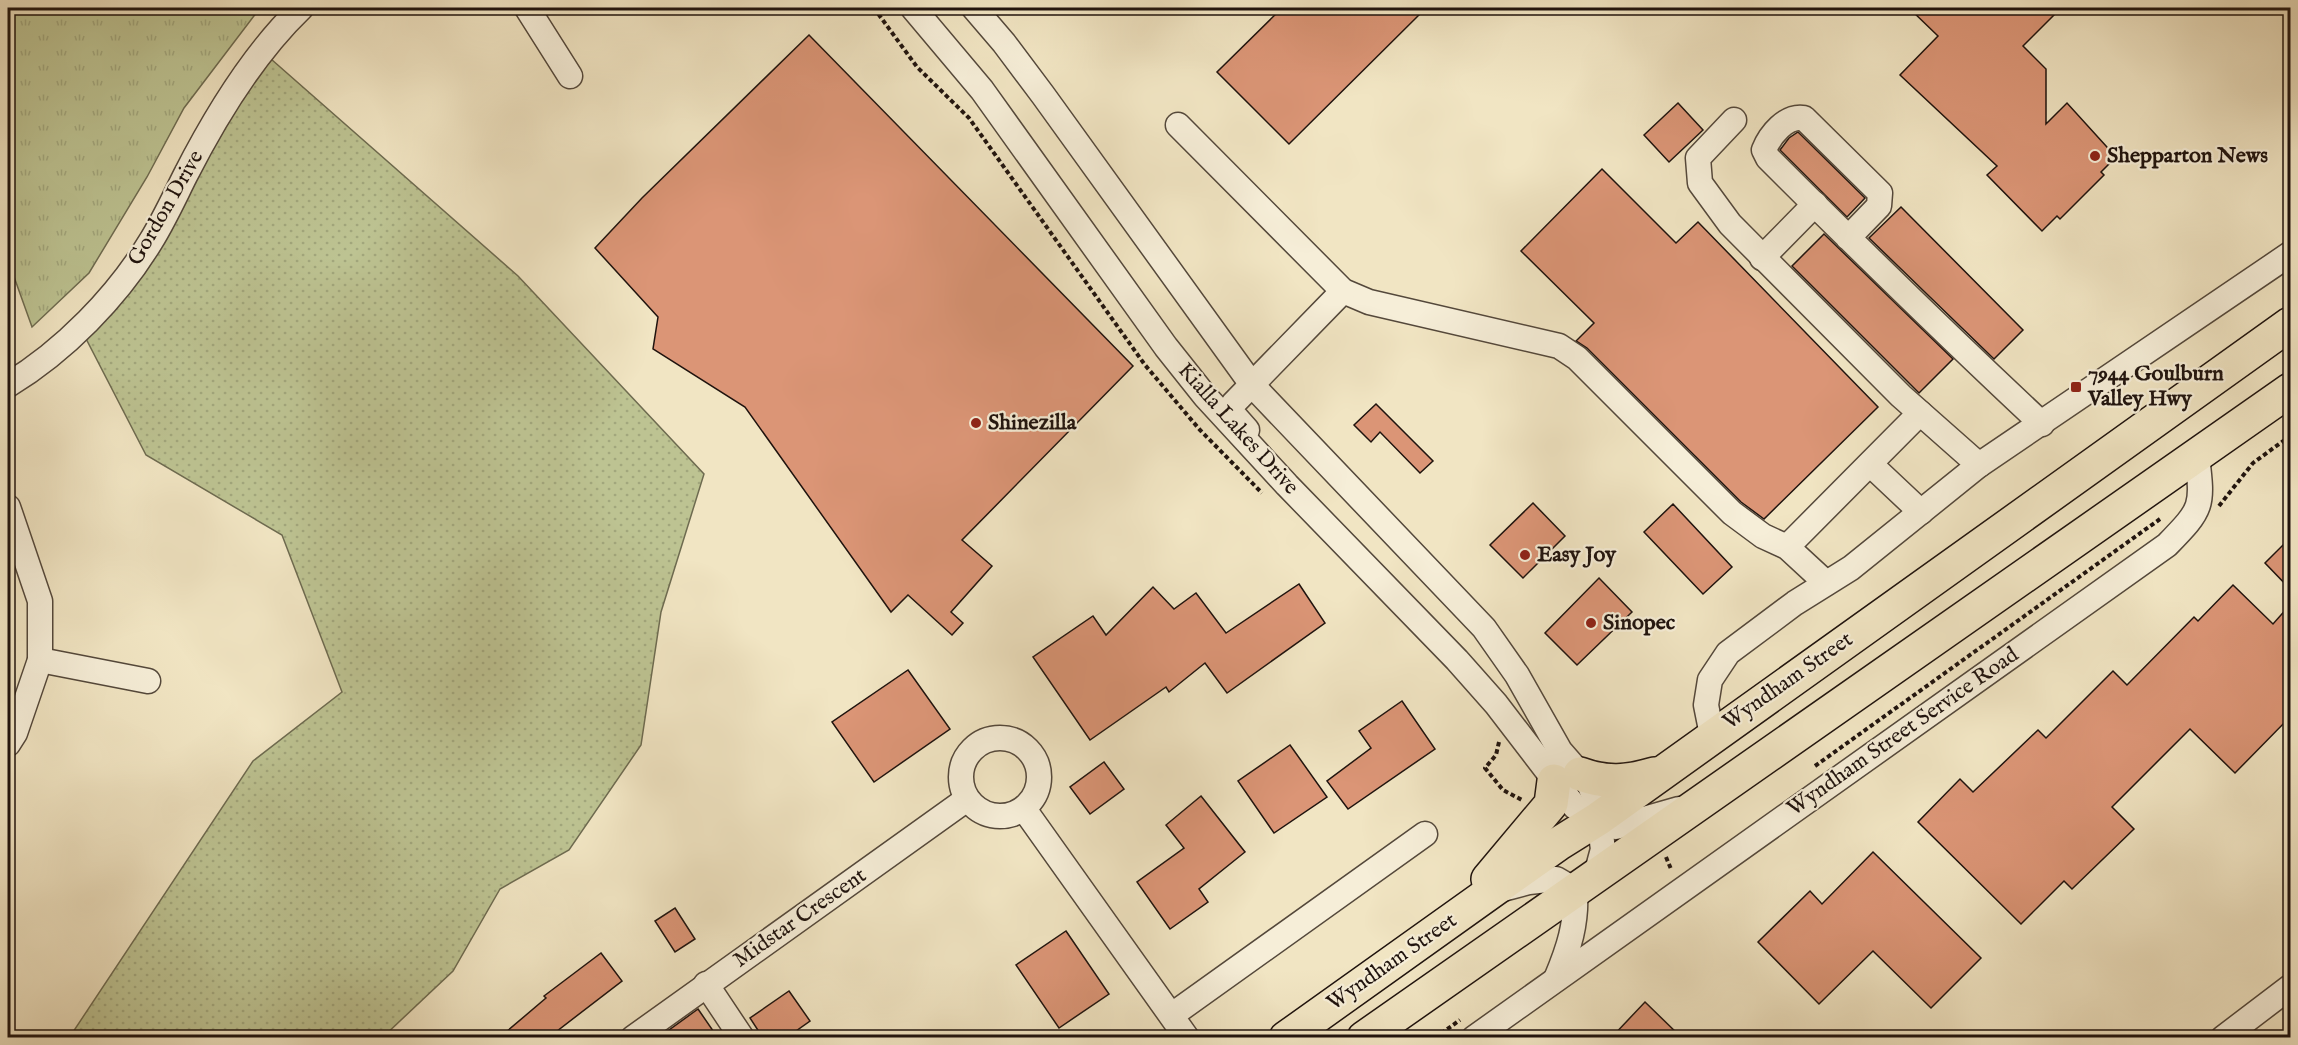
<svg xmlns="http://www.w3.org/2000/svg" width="2298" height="1045" font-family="'IM FELL English',serif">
  <defs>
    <pattern id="grass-dots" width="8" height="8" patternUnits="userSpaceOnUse" patternTransform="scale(1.5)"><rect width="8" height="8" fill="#bdc392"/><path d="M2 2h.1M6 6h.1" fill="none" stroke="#a2a77d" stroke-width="1.8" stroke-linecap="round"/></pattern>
    <pattern id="park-tufts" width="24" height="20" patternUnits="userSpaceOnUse" patternTransform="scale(1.5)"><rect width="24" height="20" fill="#bdc392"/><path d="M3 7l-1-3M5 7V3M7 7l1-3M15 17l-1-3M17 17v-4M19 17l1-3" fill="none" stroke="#a2a77d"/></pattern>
  </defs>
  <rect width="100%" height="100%" fill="#f1e5c3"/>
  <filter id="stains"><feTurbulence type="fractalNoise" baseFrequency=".00333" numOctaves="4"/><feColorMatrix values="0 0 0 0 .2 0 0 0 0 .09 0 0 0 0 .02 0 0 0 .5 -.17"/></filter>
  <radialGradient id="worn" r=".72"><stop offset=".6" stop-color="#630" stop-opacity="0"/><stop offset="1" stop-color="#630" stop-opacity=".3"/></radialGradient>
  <path fill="url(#grass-dots)" stroke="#6e6b50" stroke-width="1.5" d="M263,52l255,224 186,198 -43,138 -20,133 -72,105 -69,39 -47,82 -70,66 -314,1 184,-277 89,-69 -60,-157 -136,-80 -66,-128z"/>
  <path fill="url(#park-tufts)" stroke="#6e6b50" stroke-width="1.5" d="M8,8h252l-76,100 -37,69 -58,96 -57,54 -24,-67z"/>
  <g fill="#db9576" stroke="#1f130e" stroke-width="1.5">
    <path d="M1282,8h144l-137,136 -72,-72z"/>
    <path d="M1909,8h152l-38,38 23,23v55l21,-21 49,54 -15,15 3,3 -44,44 -3,-3 -15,15 -55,-56 10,-9 -97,-91 38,-39z"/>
    <path d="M809,35l324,331 -171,174 30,26 -41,46 12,11 -11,12 -44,-40 -17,17 -146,-205 -92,-58 5,-32 -63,-69 47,-50z"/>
    <path d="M1678,103l25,27 -34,32 -25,-27z"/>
    <path d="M1798,132l67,66 -18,19 -67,-67 9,-12z"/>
    <path d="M1602,169l74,74 22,-21 180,185 -114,112 -23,-17 -154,-154 -11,-7 18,-18 -73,-72z"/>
    <path d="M1901,207l122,123 -29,29 -125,-121z"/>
    <path d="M1824,234l129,125 -34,34 -127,-127z"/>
    <path d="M1376,404l57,57 -13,12 -40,-41 -9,10 -17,-17z"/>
    <path d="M1533,503l32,33 -42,42 -33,-33z"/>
    <path d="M1673,504l59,63 -29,27 -59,-62z"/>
    <path d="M2283,545l7,8v36l-25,-26z"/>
    <path d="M1599,578l33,34 -55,53 -32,-32z"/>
    <path d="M1299,584l26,39 -98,70 -22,-30 -36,29 -3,-5 -76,53 -57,-83 60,-41 13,19 47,-48 21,22 22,-16 30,40z"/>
    <path d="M2233,585l40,39 17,-19v112l-55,56 -45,-44 -78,78 22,22 -62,60 -8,-8 -43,43 -103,-102 42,-43 13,13 65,-62 8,8 67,-67 14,14 67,-68 4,4z"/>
    <path d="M908,670l42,59 -76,53 -42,-60z"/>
    <path d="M1402,701l33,48 -87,60 -21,-28 44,-33 -12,-17z"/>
    <path d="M1290,745l37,52 -53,36 -36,-52z"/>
    <path d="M1104,762l20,27 -34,25 -20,-27z"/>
    <path d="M1201,796l44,56 -46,37 9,13 -38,27 -33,-47 47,-34 -18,-23z"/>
    <path d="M1873,852l108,106 -50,50 -58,-57 -54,53 -61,-62 52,-51 12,13z"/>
    <path d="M675,908l20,31 -20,13 -20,-31z"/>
    <path d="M1066,931l43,63 -50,34 -43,-63z"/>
    <path d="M601,953l21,28 -74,57h-49l47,-40 -2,-2z"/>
    <path d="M789,991l21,30 -24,17h-23l-13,-20z"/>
    <path d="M1645,1002l37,36h-71z"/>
    <path d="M698,1009l20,29h-60z"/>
  </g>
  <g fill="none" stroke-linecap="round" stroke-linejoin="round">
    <defs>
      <g id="minor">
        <path d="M527,8l43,68"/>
        <path d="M913,8l69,82 184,257 39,49 82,89 170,175 39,44 79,103 41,20 63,-18"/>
        <path d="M974,8l30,35 39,52 210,291 231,242 33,47 43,76 29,33 7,16 7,49 -7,26"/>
        <path d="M1734,120l-36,38 2,25 30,41 171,172 78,69"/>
        <path d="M1178,125l165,166 26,11 190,44 18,12 155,155 31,23 24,11 39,36"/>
        <path d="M1848,238l31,-32 1,-13 -76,-75c-18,-3 -34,17 -40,32l4,8c90,90 181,179 274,266"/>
        <path d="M1762,258l53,-54"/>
        <path d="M8,385c56,-34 109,-88 143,-144 13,-21 23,-43 34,-65 30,-59 68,-122 116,-168"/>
        <path d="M1247,430l-15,-17 1,-9 110,-113"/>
        <path d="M1870,464l51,48"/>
        <path d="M8,507l32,94v59l-25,73 -7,11"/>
        <path d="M1787,547l133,-134"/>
        <path d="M40,660l108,21"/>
        <path d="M1712,735l-6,-30 4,-25 18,-27 67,-50 56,-35 128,-103 311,-211"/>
        <circle cx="1000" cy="777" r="39"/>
        <path d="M1024,809l163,229"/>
        <path d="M1503,889l26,-7 27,-3 19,11c2,34 -6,58 -19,89"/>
        <path d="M706,984l36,54"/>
        <path d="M1172,1015l253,-181"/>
        <path d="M633,1038l334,-239"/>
        <path d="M1474,1038l693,-493c36,-37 36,-38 30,-89"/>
        <path d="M2223,1038l67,-51"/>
      </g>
      <g id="highway">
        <path d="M1580,774c28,10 46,8 74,0"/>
        <path d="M1488,879l63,-75 3,-23"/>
        <path d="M1286,1038l272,-194 40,-25 692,-495"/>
        <path d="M1364,1038l926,-648"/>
      </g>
    </defs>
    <use href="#minor" stroke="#54483b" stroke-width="27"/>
    <use href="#highway" stroke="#1f130e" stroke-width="36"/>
    <g stroke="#1f130e" stroke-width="4" stroke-dasharray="4.5 3" stroke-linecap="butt">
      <path d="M874,8l43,59 52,51 176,247 55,65 62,63"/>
      <path d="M2219,506l34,-43 37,-27"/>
      <path d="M1499,742l-3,13 -11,13 18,22 19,10"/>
      <path d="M1815,766l345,-247"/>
      <path d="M1666,857l5,12"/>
      <path d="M1435,1038l25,-18"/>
    </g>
    <use href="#minor" stroke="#f6eed8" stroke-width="24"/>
    <use href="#highway" stroke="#f1e5c3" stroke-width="33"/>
  </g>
  <g fill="#8f2418" stroke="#f6eed8" stroke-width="2">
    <circle cx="2095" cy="156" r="6"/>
    <rect x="2070" y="381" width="12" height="12" rx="3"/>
    <circle cx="976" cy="423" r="6"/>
    <circle cx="1525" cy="555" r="6"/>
    <circle cx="1591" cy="623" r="6"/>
  </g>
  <g text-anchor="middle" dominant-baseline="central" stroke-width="4.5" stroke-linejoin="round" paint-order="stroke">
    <g font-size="22" font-weight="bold" fill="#1f130e" stroke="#f6eed8" text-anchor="start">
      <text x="2107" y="156">Shepparton News</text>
      <text x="2088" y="374">7944 Goulburn<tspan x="2088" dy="25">Valley Hwy</tspan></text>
      <text x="988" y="423">Shinezilla</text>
      <text x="1537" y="555">Easy Joy</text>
      <text x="1603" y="623">Sinopec</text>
    </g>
    <g font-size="22" fill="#1f130e" stroke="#f6eed8">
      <text transform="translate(166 208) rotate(-60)">Gordon Drive</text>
      <text transform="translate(1238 429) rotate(48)">Kialla Lakes Drive</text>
      <text transform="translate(1788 681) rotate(-35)">Wyndham Street</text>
      <text transform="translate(1903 732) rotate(-35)">Wyndham Street Service Road</text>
      <text transform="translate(800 918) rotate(-35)">Midstar Crescent</text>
      <text transform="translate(1392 962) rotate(-35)">Wyndham Street</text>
    </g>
  </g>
  <rect width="2298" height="1045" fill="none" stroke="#f1e5c3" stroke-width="30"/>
  <rect x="9" y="9" width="2280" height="1027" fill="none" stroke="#1f130e" stroke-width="3"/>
  <rect x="15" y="15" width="2268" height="1015" fill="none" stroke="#1f130e" stroke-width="1.5"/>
  <rect width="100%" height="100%" filter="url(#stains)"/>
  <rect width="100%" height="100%" fill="url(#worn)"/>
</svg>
